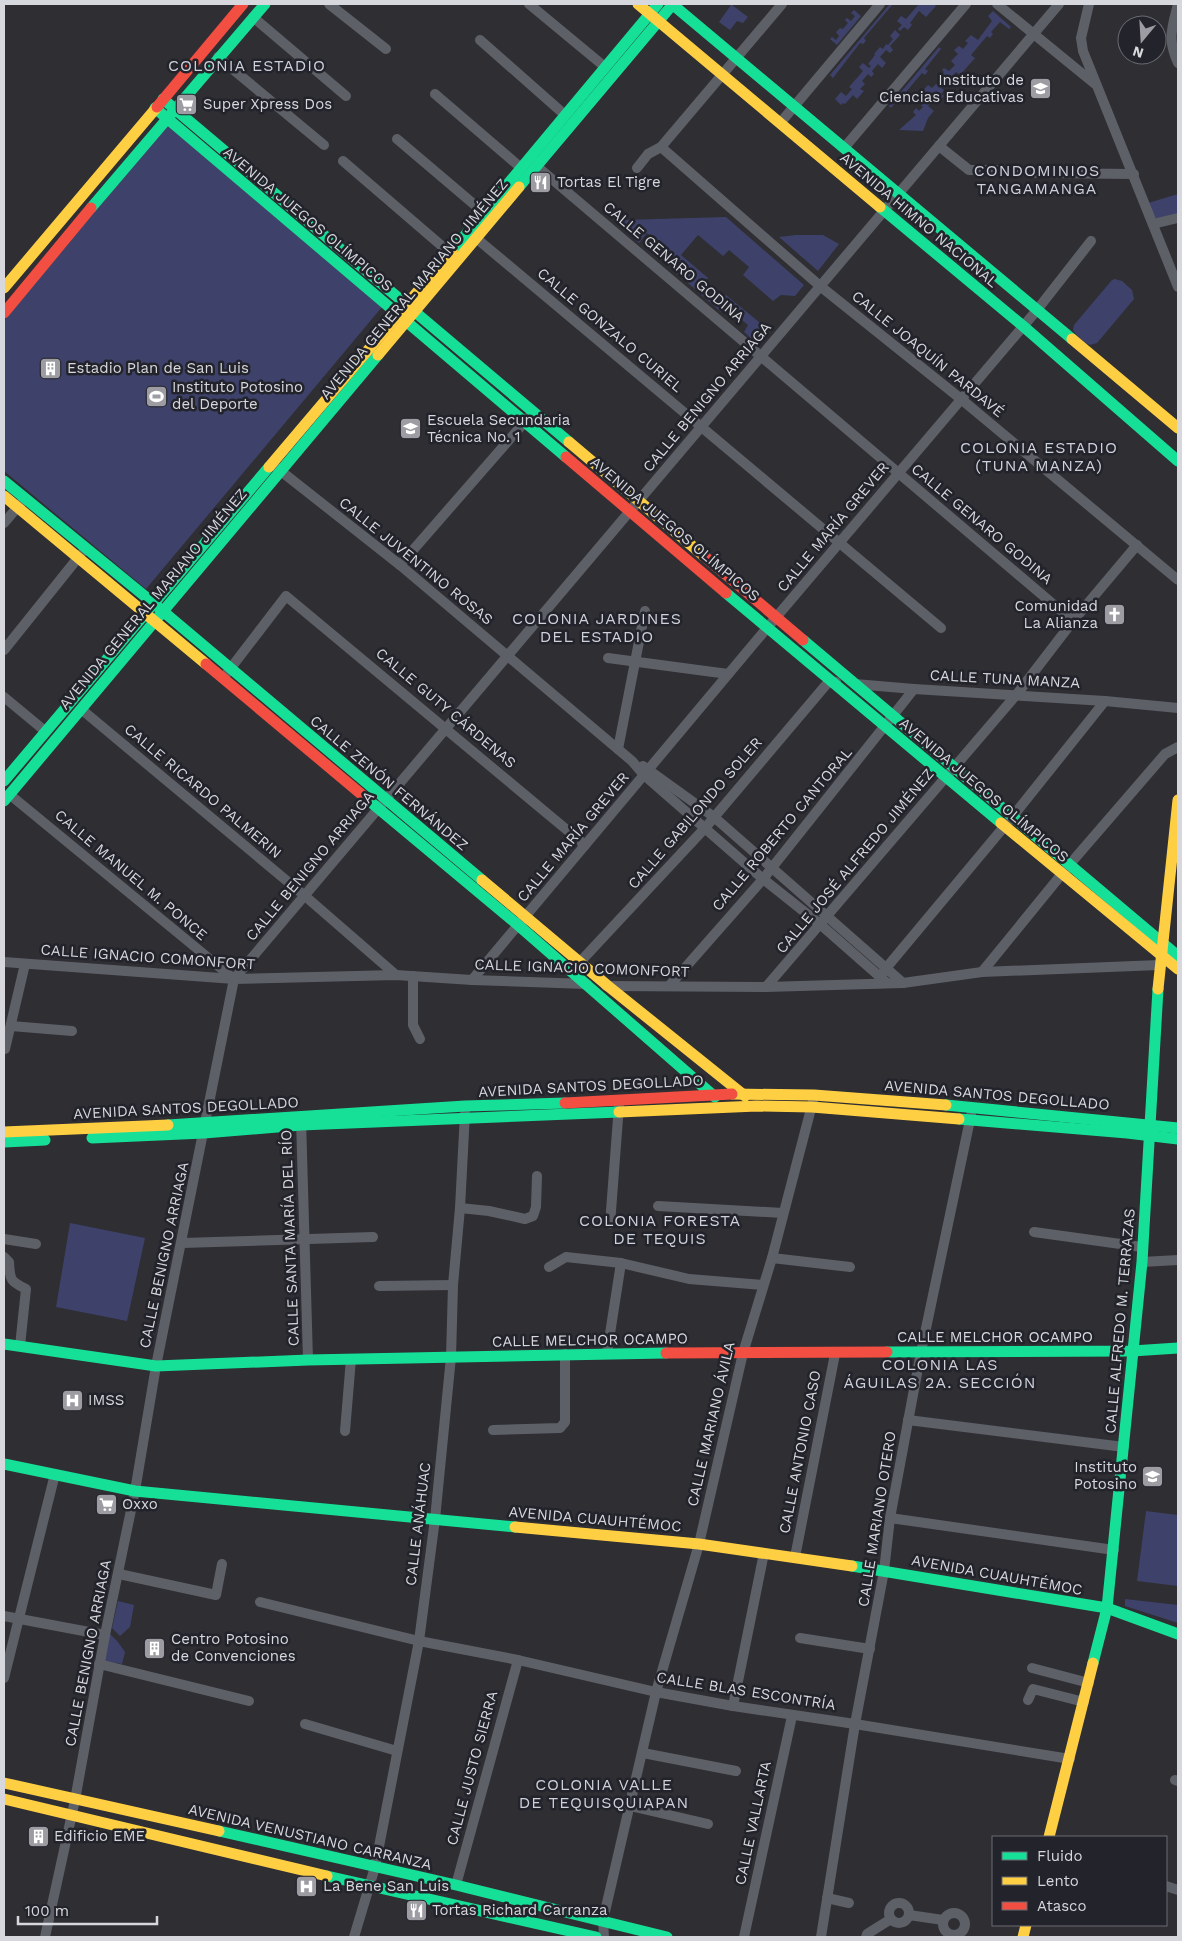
<svg xmlns="http://www.w3.org/2000/svg" width="1182" height="1941" font-family="'Work Sans',sans-serif">
  <rect width="100%" height="100%" fill="#2e2e33"/>
  <g fill="#3e426a">
    <path d="M730,4h3l-1,1 16,12 -5,6 -6,-2 -7,9 -11,-8 12,-17z"/>
    <path d="M890,4h3l-29,34 2,3 -3,3 -3,-1 -27,35 -3,-3z"/>
    <path d="M919,4h15l2,2 -10,11 -7,-6 -9,12 2,2 -4,5 -4,-3 -4,4 -2,-2 4,-4 -5,-4 4,-5 5,3z"/>
    <path d="M854,10l7,6 -24,29 -7,-6 2,-2 4,3 3,-4 -3,-4 4,-4 3,1 5,-6 -3,-3 2,-2 4,3 4,-5 -4,-3z"/>
    <path d="M993,11l18,16 -2,2 -9,-7 -9,10 2,2 -3,4 -3,-2 -16,19 4,3 -15,17 -4,-3 -8,9 2,2 -4,4 -3,-1 -2,2 3,2 -3,4 3,2 -9,8 -3,-2 -4,4 6,5 -6,7 -5,13 -24,-1 17,-15 -3,-3 3,-4 3,3 4,-4 -2,-2 5,-5 -6,-6 8,-9 4,3 4,-4 4,3 1,-2 -1,-1 3,-4 -3,-3 4,-5 -2,-2 2,-2 5,3 6,-6 -4,-4 7,-7 -4,-4 5,-4 4,3 5,-6 -3,-2 6,-6 7,5 14,-19 -4,-5z"/>
    <path d="M895,30l5,5 -10,11 3,4 -3,3 -4,-3 -6,7 6,6 -4,5 -4,-4 -6,7 2,3 -3,3 -3,-3 -6,7 3,3 -5,5 4,2 -7,8 -4,-4 -8,9 -2,-1 -2,2 -6,-6 6,-7 5,4 6,-7 -3,-2 14,-16 -4,-4 4,-4 6,5 2,-2 -3,-2 7,-9 -1,-1 6,-7 3,2 3,-5 2,1 5,-6 -3,-3z"/>
    <path d="M939,47l2,2 -16,20 3,2 -3,4 -3,-2 -16,19 6,5 -5,4 -6,-5 -10,12 -2,-2z"/>
    <path d="M169,123l213,184 -236,282 -142,-118v-150z"/>
    <path d="M1178,194v24l-25,6 -8,-20z"/>
    <path d="M726,217l78,68 -9,11 -14,-1 -8,6 -30,-26 6,-8 -20,-17 -6,6 -25,-21 -17,20 27,23 -7,7 7,11 12,5 6,-6 33,27 2,15 -6,5 -11,-10 4,-7 -22,-18 -5,5 -49,-43 6,-8 -31,-28 -8,10 -19,-18 4,-5z"/>
    <path d="M796,235h27l16,9 -21,27 -39,-34z"/>
    <path d="M1115,279l7,2 10,9 2,9 -37,44 -7,2c-6,-2 -13,-9 -17,-15l1,-5 38,-45z"/>
    <path d="M70,1223l75,15 -18,83 -71,-14z"/>
    <path d="M1146,1511l32,4v71l-41,-5z"/>
    <path d="M1125,1599l53,6v18l-53,-17z"/>
    <path d="M118,1601l16,4 -4,22 -10,9 -8,-8z"/>
    <path d="M110,1634l8,8 7,10 -3,12 -17,-3z"/>
  </g>
  <g fill="none" stroke-linecap="round" stroke-linejoin="round">
    <g stroke="#5e6068" stroke-width="10">
      <path d="M329,4l57,45"/>
      <path d="M529,4l76,63"/>
      <path d="M997,4l98,80"/>
      <path d="M1089,4l-8,34 2,13 95,236"/>
      <path d="M1178,4c-6,24 -11,35 0,59"/>
      <path d="M253,17l93,79"/>
      <path d="M480,40l85,75"/>
      <path d="M218,57l106,88"/>
      <path d="M435,94l85,73"/>
      <path d="M781,122l99,-118"/>
      <path d="M397,139l86,73"/>
      <path d="M939,146l30,24h47"/>
      <path d="M661,147l159,139 141,113 217,181"/>
      <path d="M844,148l122,-144"/>
      <path d="M343,161l107,92"/>
      <path d="M533,163l540,458"/>
      <path d="M637,168l11,-14 13,-7 121,-143"/>
      <path d="M1036,173l98,1"/>
      <path d="M1153,224l25,-6"/>
      <path d="M476,238l465,390"/>
      <path d="M277,468l123,97 232,196 12,14 119,104 58,46 66,58"/>
      <path d="M4,523l17,-20"/>
      <path d="M400,565l129,-148"/>
      <path d="M4,650l77,-96"/>
      <path d="M608,658l120,16"/>
      <path d="M227,673l59,-77 299,249"/>
      <path d="M855,684l59,5 191,12 73,7"/>
      <path d="M4,697l41,34"/>
      <path d="M81,709l224,187 91,79"/>
      <path d="M618,749l27,-138"/>
      <path d="M643,766l71,51 189,166"/>
      <path d="M9,794l225,185"/>
      <path d="M4,962l230,17 162,-4 76,5 115,4"/>
      <path d="M580,962l125,-134 120,-142 5,-5 6,1"/>
      <path d="M982,972l88,-108 95,-110 13,-7"/>
      <path d="M413,976v49l7,14"/>
      <path d="M880,977l7,-10 126,-151 92,-115"/>
      <path d="M472,980l295,-352 270,-318 54,-69"/>
      <path d="M606,986l160,1 137,-4 79,-11 177,-7"/>
      <path d="M669,986l94,-107 151,-190"/>
      <path d="M766,987l251,-293 56,-73 64,-76"/>
      <path d="M11,1026l61,5"/>
      <path d="M5,1049l20,-85"/>
      <path d="M301,1119l7,241"/>
      <path d="M658,1206l125,7"/>
      <path d="M460,1208l29,3 36,8 8,-3 3,-9 1,-31"/>
      <path d="M610,1224l9,-119"/>
      <path d="M1034,1232l108,15"/>
      <path d="M4,1239l32,5"/>
      <path d="M182,1243l191,-6"/>
      <path d="M4,1257l5,5c1,18 1,19 17,27l-6,57"/>
      <path d="M772,1258l78,9"/>
      <path d="M1142,1262l36,-2"/>
      <path d="M549,1267l17,-10 55,6 68,16 74,6"/>
      <path d="M379,1286l74,-1"/>
      <path d="M607,1353l14,-90"/>
      <path d="M908,1420l216,27"/>
      <path d="M493,1430l67,-2 5,-6v-68"/>
      <path d="M345,1431l6,-72"/>
      <path d="M890,1518l224,32"/>
      <path d="M795,1557l40,-203"/>
      <path d="M119,1574l97,21 6,-31"/>
      <path d="M260,1602l159,39 99,19 138,32 77,14 122,18 215,35"/>
      <path d="M4,1616l101,19"/>
      <path d="M800,1638l70,11"/>
      <path d="M99,1664l150,37"/>
      <path d="M1032,1668l57,15"/>
      <path d="M4,1678l51,-204"/>
      <path d="M1028,1700l5,-11 51,13"/>
      <path d="M733,1706l31,-153"/>
      <path d="M305,1724l92,27"/>
      <path d="M643,1753l93,18"/>
      <path d="M1175,1780l3,1"/>
      <path d="M630,1806l78,18"/>
      <path d="M456,1885l62,-225"/>
      <path d="M1166,1886l12,4"/>
      <path d="M827,1898l22,5"/>
      <circle cx="899" cy="1913" r="10"/>
      <circle cx="954" cy="1924" r="11"/>
      <path d="M909,1915l34,5"/>
      <path d="M45,1937l30,-137 30,-165 30,-144 21,-125 78,-387 825,-975"/>
      <path d="M354,1937l21,-70 44,-226 16,-122 16,-162 2,-72 7,-77 5,-95"/>
      <path d="M604,1937l-1,-17 53,-228 43,-148 44,-191 29,-95 41,-157"/>
      <path d="M744,1937l48,-221"/>
      <path d="M821,1937l34,-213 29,-153 6,-53 31,-166 50,-237"/>
      <path d="M866,1937l1,-3 24,-15"/>
    </g>
    <g stroke="#16e098" stroke-width="11">
      <path d="M672,4l400,335"/>
      <path d="M163,99l406,343"/>
      <path d="M155,108l411,349"/>
      <path d="M519,187l154,-183"/>
      <path d="M880,207l143,119 155,135"/>
      <path d="M91,208l174,-204"/>
      <path d="M452,251l206,-247"/>
      <path d="M4,481l148,121 330,278"/>
      <path d="M726,593l275,230"/>
      <path d="M803,640l375,316"/>
      <path d="M4,781l265,-314"/>
      <path d="M367,799l151,126 197,172"/>
      <path d="M4,801l374,-446"/>
      <path d="M946,1105l232,23"/>
      <path d="M959,1119l168,14 51,6"/>
      <path d="M168,1125l297,-19 100,-3"/>
      <path d="M92,1138l112,-5 97,-8 318,-13"/>
      <path d="M4,1142l41,-2"/>
      <path d="M4,1344l152,22 152,-6 358,-7"/>
      <path d="M887,1352l245,-1 46,-3"/>
      <path d="M4,1464l131,27 380,36"/>
      <path d="M852,1566l255,42 71,26"/>
      <path d="M1093,1663l14,-55 35,-346 16,-273"/>
      <path d="M219,1831l237,54 211,52"/>
      <path d="M327,1876l269,61"/>
    </g>
    <g stroke="#ffcf43" stroke-width="11">
      <path d="M638,4l242,203"/>
      <path d="M4,288l153,-181"/>
      <path d="M1072,339l106,89"/>
      <path d="M378,355l141,-168"/>
      <path d="M569,442l135,114"/>
      <path d="M269,467l183,-216"/>
      <path d="M4,496l202,168"/>
      <path d="M1001,823l177,146"/>
      <path d="M482,880l126,106 137,110"/>
      <path d="M1158,989l20,-189"/>
      <path d="M732,1094l82,1 132,10"/>
      <path d="M619,1112l138,-6 55,1 147,12"/>
      <path d="M4,1132l164,-7"/>
      <path d="M515,1527l184,17 153,22"/>
      <path d="M4,1783l215,48"/>
      <path d="M4,1799l323,77"/>
      <path d="M1049,1837l44,-174"/>
      <path d="M1023,1937l3,-12"/>
    </g>
    <g stroke="#f24e42" stroke-width="11">
      <path d="M157,107l86,-103"/>
      <path d="M4,313l87,-105"/>
      <path d="M566,457l160,136"/>
      <path d="M704,556l99,84"/>
      <path d="M206,664l161,135"/>
      <path d="M565,1103l167,-9"/>
      <path d="M666,1353l221,-1"/>
    </g>
  </g>
  <defs>
    <symbol id="university-square" viewBox="-11 -11 22 22"><rect x="-9" y="-9" width="18" height="18" rx="4" fill="#9c9ca2" stroke="#22232b"/><path d="M0-5L7-2L0 1L-7-2ZM-4 1L0 2.5L4 1V4Q0 6-4 4Z" fill="#fff"/></symbol>
    <symbol id="supermarket-square" viewBox="-11 -11 22 22"><rect x="-9" y="-9" width="18" height="18" rx="4" fill="#9c9ca2" stroke="#22232b"/><path d="M-6-5.5h2.5l.6 2H6L4.5 2H-2.5L-4.4-4H-6ZM-1.5 3.2a1.3 1.3 0 1 0 .1 0ZM3 3.2a1.3 1.3 0 1 0 .1 0Z" fill="#fff"/></symbol>
    <symbol id="restaurant-square" viewBox="-11 -11 22 22"><rect x="-9" y="-9" width="18" height="18" rx="4" fill="#9c9ca2" stroke="#22232b"/><path d="M-5-6h1v4h1v-4h1v4h1v-4h1v5L-1.5 .5V6h-2V.5L-5-1ZM5-6V6H3V1.5H1.5Q1.5-4 5-6Z" fill="#fff"/></symbol>
    <symbol id="building-square" viewBox="-11 -11 22 22"><rect x="-9" y="-9" width="18" height="18" rx="4" fill="#9c9ca2" stroke="#22232b"/><path d="M-4-6H4V6H1V3H-1V6H-4ZM-2.5-4.3h1.7v1.8h-1.7ZM.8-4.3h1.7v1.8H.8ZM-2.5-1h1.7V.8h-1.7ZM.8-1h1.7V.8H.8Z" fill="#fff"/></symbol>
    <symbol id="stadium-square" viewBox="-11 -11 22 22"><rect x="-9" y="-9" width="18" height="18" rx="4" fill="#9c9ca2" stroke="#22232b"/><path d="M0-5a6.5 5 0 1 0 0 10a6.5 5 0 1 0 0-10ZM-3.5-1.8h7v3.6h-7Z" fill="#fff"/></symbol>
    <symbol id="school-square" viewBox="-11 -11 22 22"><rect x="-9" y="-9" width="18" height="18" rx="4" fill="#9c9ca2" stroke="#22232b"/><path d="M0-5L7-2L0 1L-7-2ZM-4 1L0 2.5L4 1V4Q0 6-4 4Z" fill="#fff"/></symbol>
    <symbol id="church-square" viewBox="-11 -11 22 22"><rect x="-9" y="-9" width="18" height="18" rx="4" fill="#9c9ca2" stroke="#22232b"/><path d="M-1.2-6h2.4v3.5h3.3v2.4h-3.3V6h-2.4V-.1h-3.3v-2.4h3.3Z" fill="#fff"/></symbol>
    <symbol id="hospital-square" viewBox="-11 -11 22 22"><rect x="-9" y="-9" width="18" height="18" rx="4" fill="#9c9ca2" stroke="#22232b"/><path d="M-5-5h3v3.5h4V-5h3V5h-3V1.5h-4V5h-3Z" fill="#fff"/></symbol>
  </defs>
  <g fill-rule="evenodd">
    <use href="#university-square" x="1028" y="76" width="25" height="25"/>
    <use href="#supermarket-square" x="174" y="92" width="25" height="25"/>
    <use href="#restaurant-square" x="528" y="170" width="25" height="25"/>
    <use href="#building-square" x="38" y="356" width="25" height="25"/>
    <use href="#stadium-square" x="144" y="384" width="25" height="25"/>
    <use href="#school-square" x="398" y="416" width="25" height="25"/>
    <use href="#church-square" x="1102" y="602" width="25" height="25"/>
    <use href="#hospital-square" x="60" y="1388" width="25" height="25"/>
    <use href="#school-square" x="1140" y="1464" width="25" height="25"/>
    <use href="#supermarket-square" x="94" y="1492" width="25" height="25"/>
    <use href="#building-square" x="142" y="1636" width="25" height="25"/>
    <use href="#building-square" x="26" y="1824" width="25" height="25"/>
    <use href="#hospital-square" x="294" y="1874" width="25" height="25"/>
    <use href="#restaurant-square" x="404" y="1898" width="25" height="25"/>
  </g>
  <g text-anchor="middle" dominant-baseline="central" stroke-width="5" stroke-linejoin="round" paint-order="stroke">
    <g font-size="15" fill="#d7d8dd" stroke="#22232b" text-anchor="start">
      <text x="1024" y="80" text-anchor="end">Instituto de<tspan x="1024" dy="17">Ciencias Educativas</tspan></text>
      <text x="203" y="104">Super Xpress Dos</text>
      <text x="557" y="182">Tortas El Tigre</text>
      <text x="67" y="368">Estadio Plan de San Luis</text>
      <text x="172" y="387">Instituto Potosino<tspan x="172" dy="17">del Deporte</tspan></text>
      <text x="427" y="420">Escuela Secundaria<tspan x="427" dy="17">Técnica No. 1</tspan></text>
      <text x="1098" y="606" text-anchor="end">Comunidad<tspan x="1098" dy="17">La Alianza</tspan></text>
      <text x="88" y="1400">IMSS</text>
      <text x="1137" y="1467" text-anchor="end">Instituto<tspan x="1137" dy="17">Potosino</tspan></text>
      <text x="122" y="1504">Oxxo</text>
      <text x="171" y="1639">Centro Potosino<tspan x="171" dy="17">de Convenciones</tspan></text>
      <text x="54" y="1836">Edificio EME</text>
      <text x="323" y="1886">La Bene San Luis</text>
      <text x="432" y="1910">Tortas Richard Carranza</text>
    </g>
    <g font-size="15" fill="#d7d8dd" stroke="#22232b">
      <text transform="translate(308 219) rotate(40)">AVENIDA JUEGOS OLÍMPICOS</text>
      <text transform="translate(919 220) rotate(40)">AVENIDA HIMNO NACIONAL</text>
      <text transform="translate(674 262) rotate(40)">CALLE GENARO GODINA</text>
      <text transform="translate(414 289) rotate(-50)">AVENIDA GENERAL MARIANO JIMÉNEZ</text>
      <text transform="translate(610 330) rotate(40)">CALLE GONZALO CURIEL</text>
      <text transform="translate(928 354) rotate(39)">CALLE JOAQUÍN PARDAVÉ</text>
      <text transform="translate(707 397) rotate(-50)">CALLE BENIGNO ARRIAGA</text>
      <text transform="translate(982 524) rotate(40)">CALLE GENARO GODINA</text>
      <text transform="translate(833 527) rotate(-50)">CALLE MARÍA GREVER</text>
      <text transform="translate(675 529) rotate(40)">AVENIDA JUEGOS OLÍMPICOS</text>
      <text transform="translate(416 561) rotate(39)">CALLE JUVENTINO ROSAS</text>
      <text transform="translate(153 599) rotate(-50)">AVENIDA GENERAL MARIANO JIMÉNEZ</text>
      <text transform="translate(1005 679) rotate(3)">CALLE TUNA MANZA</text>
      <text transform="translate(446 708) rotate(40)">CALLE GUTY CÁRDENAS</text>
      <text transform="translate(389 783) rotate(40)">CALLE ZENÓN FERNÁNDEZ</text>
      <text transform="translate(984 790) rotate(40)">AVENIDA JUEGOS OLÍMPICOS</text>
      <text transform="translate(203 791) rotate(40)">CALLE RICARDO PALMERIN</text>
      <text transform="translate(695 813) rotate(-49)">CALLE GABILONDO SOLER</text>
      <text transform="translate(782 829) rotate(-50)">CALLE ROBERTO CANTORAL</text>
      <text transform="translate(573 837) rotate(-50)">CALLE MARÍA GREVER</text>
      <text transform="translate(855 861) rotate(-50)">CALLE JOSÉ ALFREDO JIMÉNEZ</text>
      <text transform="translate(310 866) rotate(-50)">CALLE BENIGNO ARRIAGA</text>
      <text transform="translate(131 875) rotate(40)">CALLE MANUEL M. PONCE</text>
      <text transform="translate(148 957) rotate(4)">CALLE IGNACIO COMONFORT</text>
      <text transform="translate(582 968) rotate(2)">CALLE IGNACIO COMONFORT</text>
      <text transform="translate(591 1086) rotate(-3)">AVENIDA SANTOS DEGOLLADO</text>
      <text transform="translate(997 1095) rotate(5)">AVENIDA SANTOS DEGOLLADO</text>
      <text transform="translate(186 1108) rotate(-3)">AVENIDA SANTOS DEGOLLADO</text>
      <text transform="translate(290 1238) rotate(-92)">CALLE SANTA MARÍA DEL RÍO</text>
      <text transform="translate(164 1255) rotate(-78)">CALLE BENIGNO ARRIAGA</text>
      <text transform="translate(1120 1321) rotate(-85)">CALLE ALFREDO M. TERRAZAS</text>
      <text x="995" y="1337">CALLE MELCHOR OCAMPO</text>
      <text transform="translate(590 1340) rotate(-1)">CALLE MELCHOR OCAMPO</text>
      <text transform="translate(711 1424) rotate(-77)">CALLE MARIANO ÁVILA</text>
      <text transform="translate(800 1452) rotate(-79)">CALLE ANTONIO CASO</text>
      <text transform="translate(595 1519) rotate(5)">AVENIDA CUAUHTÉMOC</text>
      <text transform="translate(877 1519) rotate(-81)">CALLE MARIANO OTERO</text>
      <text transform="translate(418 1524) rotate(-83)">CALLE ANÁHUAC</text>
      <text transform="translate(997 1575) rotate(10)">AVENIDA CUAUHTÉMOC</text>
      <text transform="translate(88 1653) rotate(-79)">CALLE BENIGNO ARRIAGA</text>
      <text transform="translate(746 1691) rotate(9)">CALLE BLAS ESCONTRÍA</text>
      <text transform="translate(472 1768) rotate(-75)">CALLE JUSTO SIERRA</text>
      <text transform="translate(753 1823) rotate(-78)">CALLE VALLARTA</text>
      <text transform="translate(310 1837) rotate(13)">AVENIDA VENUSTIANO CARRANZA</text>
    </g>
    <g font-size="16" letter-spacing="1" fill="#ced0da" stroke="#22232b">
      <text x="247" y="65">COLONIA ESTADIO</text>
      <text x="1037" y="170">CONDOMINIOS<tspan x="1037" dy="18">TANGAMANGA</tspan></text>
      <text x="1039" y="447">COLONIA ESTADIO<tspan x="1039" dy="18">(TUNA MANZA)</tspan></text>
      <text x="597" y="618">COLONIA JARDINES<tspan x="597" dy="18">DEL ESTADIO</tspan></text>
      <text x="660" y="1220">COLONIA FORESTA<tspan x="660" dy="18">DE TEQUIS</tspan></text>
      <text x="940" y="1364">COLONIA LAS<tspan x="940" dy="18">ÁGUILAS 2A. SECCIÓN</tspan></text>
      <text x="604" y="1784">COLONIA VALLE<tspan x="604" dy="18">DE TEQUISQUIAPAN</tspan></text>
    </g>
  </g>
  <rect width="1182" height="1941" fill="none" stroke="#d7d8dd" stroke-width="10"/>
  <rect x="992" y="1836" width="175" height="90" fill="#22232b" stroke="#6a6b72"/>
  <rect x="1002" y="1852" width="25" height="8" fill="#16e098" stroke="#6a6b72"/>
  <text x="1037" y="1861" font-size="15" fill="#d7d8dd">Fluido</text>
  <rect x="1002" y="1877" width="25" height="8" fill="#ffcf43" stroke="#6a6b72"/>
  <text x="1037" y="1886" font-size="15" fill="#d7d8dd">Lento</text>
  <rect x="1002" y="1902" width="25" height="8" fill="#f24e42" stroke="#6a6b72"/>
  <text x="1037" y="1911" font-size="15" fill="#d7d8dd">Atasco</text>
  <g transform="translate(1142 40) rotate(198)"><circle r="24" fill="#22232b" stroke="#6a6b72"/>
  <path d="M0-4L9 19L0 12L-9 19Z" fill="#9c9ca2"/>
  <text y="-8" font-size="14" font-weight="bold" text-anchor="middle" fill="#d7d8dd">N</text>
  </g>
  <path d="M18 1916v8h139v-8" fill="none" stroke="#d7d8dd" stroke-width="2.5"/>
  <text x="25" y="1916" font-size="15" fill="#d7d8dd" stroke="#22232b" stroke-width="4" paint-order="stroke">100 m</text>
</svg>
